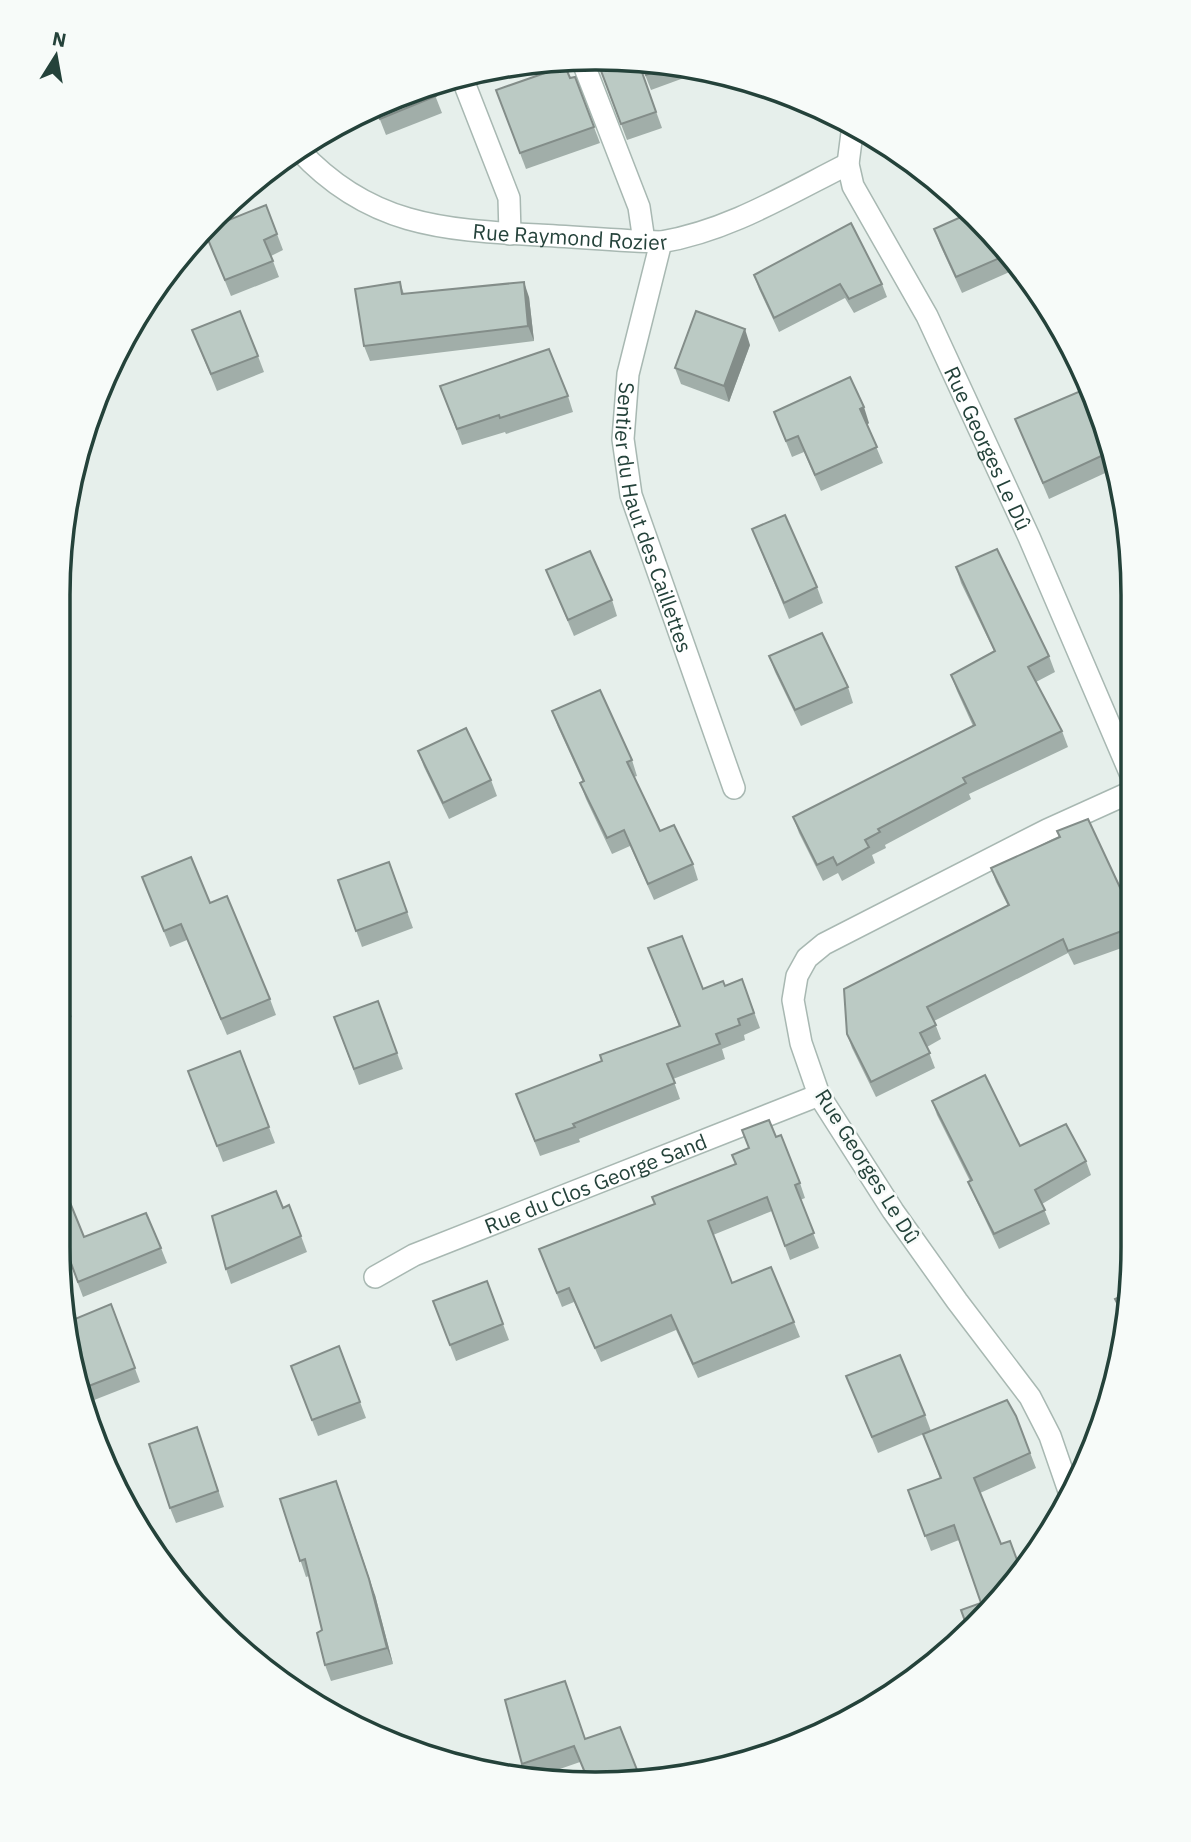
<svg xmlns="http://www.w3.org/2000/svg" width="1191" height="1842" font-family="'IBM Plex Sans',sans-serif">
  <rect width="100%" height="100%" fill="#e6efeb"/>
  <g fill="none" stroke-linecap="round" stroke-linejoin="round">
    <defs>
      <g id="lane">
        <path d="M582,60l57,147 5,34"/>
        <path d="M461,75l48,123 1,36"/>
      </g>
      <g id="street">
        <path id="s1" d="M853,125l-5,39 5,22 74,130 102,221 102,238"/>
        <path id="s2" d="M299,150c69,75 142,80 239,85 41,2 82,6 123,7 67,-11 127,-48 187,-78"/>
        <path id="s3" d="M661,242l-33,132 -5,65 8,56 103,293"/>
        <path id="s4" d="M375,1277l39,-22 405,-160"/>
        <path d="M1069,1491l-19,-55 -20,-39 -73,-96 -64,-90 -74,-116 -18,-52 -8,-43 4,-24 10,-18 17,-14 223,-114 84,-38"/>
      </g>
    </defs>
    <use href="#lane" stroke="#a8b8b2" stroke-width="24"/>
    <use href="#street" stroke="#a8b8b2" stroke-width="24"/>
    <use href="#lane" stroke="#fff" stroke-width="21"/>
    <use href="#street" stroke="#fff" stroke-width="21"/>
  </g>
  <g fill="#a1aea9">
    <path d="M638,61l24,67 -35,12 -27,-72z"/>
    <path d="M640,62h25l38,9 -52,19z"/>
    <path d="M575,77l25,66 -74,26 -30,-79z"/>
    <path d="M431,85l11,28 -56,22 -11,-28z"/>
    <path d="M970,213l51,54 -59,26 -22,-48 -6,-16z"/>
    <path d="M204,230l73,4 6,16 -12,6 8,21 -48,19z"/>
    <path d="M754,275l128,9 5,13 -33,16 -9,-15 -66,34 -20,-43z"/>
    <path d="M400,282l4,12 125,3 5,44 -164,20 -6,-15z"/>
    <path d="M192,330l66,26 6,16 -47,19z"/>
    <path d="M130,332l3,6 -10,4z"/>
    <path d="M750,345l-21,57 -48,-18 -6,-16z"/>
    <path d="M440,386l128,10 5,16 -67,22 -1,-2 -43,13z"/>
    <path d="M774,412l95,11 -2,2 16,38 -62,28 -17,-39 -12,5z"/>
    <path d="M1015,419l95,33 6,16 -67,31z"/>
    <path d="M752,529l65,58 6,16 -34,16z"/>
    <path d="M956,567l93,89 6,16 -19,10 26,49 6,16 -99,47 2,5 -86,46 1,3 -14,7 3,8 -33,18 -4,-8 -15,8 -24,-48 -6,-16 180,-91 -16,-35 -6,-16 43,-24 -33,-68z"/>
    <path d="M546,570l66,30 5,16 -43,20z"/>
    <path d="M769,656l79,31 5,16 -52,23 -26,-54z"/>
    <path d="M552,711l80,49 5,16 -3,1 26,54 33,33 5,16 -44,20 -24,-54 -18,8 -26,-55 -6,-16 3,-1 -25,-55z"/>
    <path d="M418,751l73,29 6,16 -48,23 -25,-52z"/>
    <path d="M389,862l24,66 -51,19 -24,-67z"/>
    <path d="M991,868l140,43 -1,34 -56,20 -6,-12 -134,68 7,18 -14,8 8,21 -59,29 -24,-49 -5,-14 161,-128 -12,-24z"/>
    <path d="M142,877l68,26 60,96 6,16 -49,20 -40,-95 -17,7z"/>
    <path d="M648,948l55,41 22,-3 17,-7 18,49 -16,7 1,5 -23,9 3,10 -52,20 7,20 -101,40 1,3 -40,14 -24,-62 86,-33 77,-35z"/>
    <path d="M59,984l13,33 -13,5z"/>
    <path d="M378,1001l25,68 -44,16 -25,-68z"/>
    <path d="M240,1051l35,92 -52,19 -35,-91z"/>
    <path d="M932,1101l88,45 66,15 5,14 -49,29 8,20 -51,25 -25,-53 -6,-14 2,-1 -33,-66z"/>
    <path d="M776,1137l24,46 5,15 -5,2 19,48 -29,12 -18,-49 -59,24 19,48 62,39 6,15 -102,41 -22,-48 -75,32 -27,-60 -12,5 -23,-58 116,-45 80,-40z"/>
    <path d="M283,1208l18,28 6,16 -76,32 -5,-15z"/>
    <path d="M84,1237l77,11 6,15 -84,34 -13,-35 -9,3 -3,-18z"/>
    <path d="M487,1281l22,59 -53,21 -23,-60z"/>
    <path d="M1115,1299l14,17 -3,9 -5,-11z"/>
    <path d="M111,1304l29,78 -56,22 -14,-83z"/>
    <path d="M339,1346l27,72 -48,18 -27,-70z"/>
    <path d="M846,1376l79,39 6,16 -53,22z"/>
    <path d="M1016,1416l20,52 -56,25 1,110 -22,-63 -28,11 -23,-61 32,-12 -17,-44z"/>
    <path d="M197,1427l27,80 -48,16 -6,-15z"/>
    <path d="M280,1499l95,96 18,69 -62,17 -6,-16 -3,-35 -13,-54 -3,1z"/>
    <path d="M586,1738l-6,24 -46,16 -8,-2 -4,-12z"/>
  </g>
  <g fill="#838d89">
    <path d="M524,282l5,15 5,44 -6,-15z"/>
    <path d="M745,329l5,16 -21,57 -5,-16z"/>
    <path d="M864,407l5,16 -3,2 -6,-16z"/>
    <path d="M342,1497l33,98 18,69 -6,-16z"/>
  </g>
  <g fill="#bbcac4" stroke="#838d89" stroke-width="2">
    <path d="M620,61h18l18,51 -35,12 -21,-56z"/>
    <path d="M641,62h24l10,2 -29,11z"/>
    <path d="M565,66l5,12 5,-1 19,50 -74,26 -24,-63z"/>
    <path d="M431,85l5,11 -56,23 -5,-12z"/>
    <path d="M266,205l11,29 -13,6 9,21 -48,19 -21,-50z"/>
    <path d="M970,213l39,41 -53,23 -22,-48z"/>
    <path d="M851,223l31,61 -33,15 -9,-15 -66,34 -20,-43z"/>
    <path d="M400,282l2,12 122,-12 4,44 -164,20 -9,-57z"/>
    <path d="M240,311l18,45 -47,18 -19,-44z"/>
    <path d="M696,311l49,18 -21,57 -49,-18z"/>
    <path d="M549,349l19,47 -68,22 -1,-3 -42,14 -17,-43z"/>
    <path d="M850,377l14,30 -4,2 17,38 -62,28 -17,-39 -12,5 -12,-29z"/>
    <path d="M1083,390l27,62 -67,31 -28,-64z"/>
    <path d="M785,515l32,72 -33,16 -32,-74z"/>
    <path d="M997,549l52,107 -21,11 34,64 -99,47 3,5 -88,46 2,3 -15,8 4,7 -32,18 -4,-8 -16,8 -24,-48 182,-92 -24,-50 44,-24 -39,-84z"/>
    <path d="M590,551l22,49 -44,20 -22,-50z"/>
    <path d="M822,633l26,54 -53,23 -26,-54z"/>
    <path d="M600,690l32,70 -5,2 33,69 14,-6 19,39 -45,20 -24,-54 -17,8 -27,-55 4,-2 -32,-70z"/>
    <path d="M466,728l25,52 -48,23 -25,-52z"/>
    <path d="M1088,819l43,92 -1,17 -62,23 -5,-12 -136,68 9,18 -16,8 10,20 -59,29 -24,-48 -3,-45 165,-84 -18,-37 69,-31 -3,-6z"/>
    <path d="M191,857l19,46 17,-7 43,103 -49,20 -40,-95 -17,7 -22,-54z"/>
    <path d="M389,862l18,50 -51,19 -18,-51z"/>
    <path d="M682,936l21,53 20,-8 2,5 17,-7 12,34 -16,6 2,6 -24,9 4,10 -53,20 8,19 -102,41 2,3 -40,14 -19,-47 86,-33 -2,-6 80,-29 -32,-78z"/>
    <path d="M59,984l7,17 -7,2z"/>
    <path d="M378,1001l19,52 -43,16 -20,-52z"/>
    <path d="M240,1051l29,76 -52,19 -29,-75z"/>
    <path d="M985,1075l35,71 46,-22 20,37 -51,29 10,20 -51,24 -26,-52 4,-2 -40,-79z"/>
    <path d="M769,1120l7,17 5,-2 19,48 -5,2 19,48 -29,13 -18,-49 -59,24 24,62 39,-16 23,55 -101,42 -22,-49 -76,33 -26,-60 -12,5 -18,-44 116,-45 -3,-7 84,-33 -4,-9 17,-7 -7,-18z"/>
    <path d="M58,1173l26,64 62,-24 15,35 -83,34 -13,-35 -7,3z"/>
    <path d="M276,1191l7,17 6,-3 12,31 -75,33 -14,-53z"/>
    <path d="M487,1281l16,43 -53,21 -17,-44z"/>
    <path d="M1129,1293v23l-2,6 -12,-23z"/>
    <path d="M111,1304l24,64 -54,21 -11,-68z"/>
    <path d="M339,1346l21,56 -48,18 -21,-54z"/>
    <path d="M900,1355l25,60 -53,22 -26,-61z"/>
    <path d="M1007,1400l9,16 14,37 -56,25 27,66 9,-3 10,27 -20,33 -32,28 -7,-19 20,-7 -27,-78 -29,11 -17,-46 33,-12 -18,-44z"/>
    <path d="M197,1427l21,64 -48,17 -21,-64z"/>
    <path d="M336,1481l33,98 18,69 -62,17 -8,-32 5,-3 -17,-71 -5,2 -20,-62z"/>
    <path d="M565,1681l20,58 35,-12 19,48 -51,5 -14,-34 -52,18 -17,-64z"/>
  </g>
  <g text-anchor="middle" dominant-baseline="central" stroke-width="5" stroke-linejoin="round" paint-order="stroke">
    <g font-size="21" fill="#24423a" stroke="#f7fbf9">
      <text stroke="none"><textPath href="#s2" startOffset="294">Rue Raymond Rozier</textPath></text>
      <text stroke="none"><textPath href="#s1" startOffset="357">Rue Georges Le Dû</textPath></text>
      <text stroke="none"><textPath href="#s3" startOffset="284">Sentier du Haut des Caillettes</textPath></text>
      <text transform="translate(868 1166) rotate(58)">Rue Georges Le Dû</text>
      <text stroke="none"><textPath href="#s4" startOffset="240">Rue du Clos George Sand</textPath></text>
    </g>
  </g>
  <path d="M0 0H1191V1842H0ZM595 70H596A525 525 0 0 1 1121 595V1247A525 525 0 0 1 596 1772H595A525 525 0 0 1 70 1247V595A525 525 0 0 1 595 70Z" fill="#f7fbf9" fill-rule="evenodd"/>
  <path fill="none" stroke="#24423a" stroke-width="3.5" d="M595 70H596A525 525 0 0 1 1121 595V1247A525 525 0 0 1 596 1772H595A525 525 0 0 1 70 1247V595A525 525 0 0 1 595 70Z"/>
  <g transform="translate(56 56) rotate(11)" stroke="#f7fbf9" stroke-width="5" paint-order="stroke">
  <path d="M0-5L12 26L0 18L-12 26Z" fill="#24423a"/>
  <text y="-10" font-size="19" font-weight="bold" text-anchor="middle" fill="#24423a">N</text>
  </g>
</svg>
